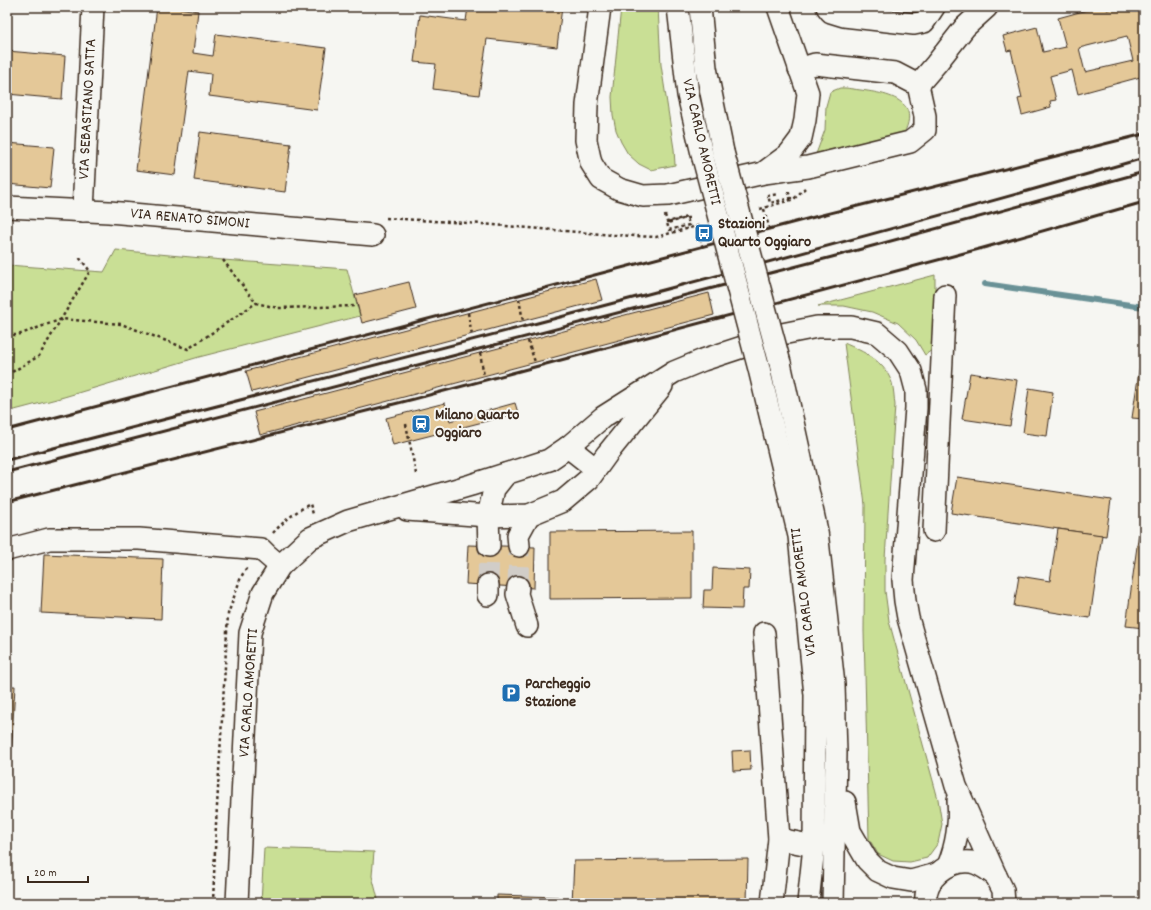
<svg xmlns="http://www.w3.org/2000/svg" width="1151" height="910" font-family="Dekko,sans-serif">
  <rect width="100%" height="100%" fill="#f6f6f2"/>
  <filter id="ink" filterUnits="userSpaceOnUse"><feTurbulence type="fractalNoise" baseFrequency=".025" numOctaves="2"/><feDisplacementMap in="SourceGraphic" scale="8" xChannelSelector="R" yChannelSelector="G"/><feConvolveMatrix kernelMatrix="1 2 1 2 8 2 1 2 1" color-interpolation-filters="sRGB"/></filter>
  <g filter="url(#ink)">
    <g fill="#c9df95" stroke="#82845a">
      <path d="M621,7h37l3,58 13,84 1,16 -24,5 -12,-6 -11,-10 -7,-12 -5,-12 -3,-15 -1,-18z"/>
      <path d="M840,88h6c24,4 79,5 58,45l-87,23 -1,-2 9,-24 1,-24 4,-14z"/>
      <path d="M116,250l107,10 124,9 13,47 -161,41 -135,40 -57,15v-147l97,7z"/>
      <path d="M935,275v73l-10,7 -9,-15 -18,-17 -26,-11 -28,-6h-26z"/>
      <path d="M844,343c20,9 40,17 48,40 2,7 2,15 3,22l-10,154v32l4,30 49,178 4,25 -4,19 -11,15 -17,4 -17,-1 -15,-7 -9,-15 -5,-208 1,-126z"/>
      <path d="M264,848l110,4 -2,24 7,27h-118z"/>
    </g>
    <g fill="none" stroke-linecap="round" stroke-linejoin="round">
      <path stroke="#699196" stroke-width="6" d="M985,284l159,23"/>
    </g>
    <g fill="#e4c898" stroke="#3b2a1e" fill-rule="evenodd">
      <path d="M157,7h14l27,4 -5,42 20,3 3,-22 110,14 -9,62 -108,-14 2,-22 -22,-3 -14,104 -39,-5z"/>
      <path d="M468,7h94l-5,40 -70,-8 -8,56 -46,-6 3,-25 -22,-2 6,-47 46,6z"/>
      <path d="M1098,7h8l1,3 11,-3h26v69l-66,18 -6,-24 -22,6 6,24 -6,1 1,6 -29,8 -4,-16 4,-1 -11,-48 -4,1 -4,-15 34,-9 6,25 23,-5 -8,-29zM1127,36l6,25 -48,11 -6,-24z"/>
      <path d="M7,51l58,5 -3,43 -55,-5z"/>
      <path d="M200,132l91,12 -6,48 -91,-12z"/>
      <path d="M7,143l47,4 -4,41 -43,-4z"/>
      <path d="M596,279l6,21 -350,92 -6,-21z"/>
      <path d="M409,282l7,27 -54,14 -7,-28z"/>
      <path d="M709,293l5,22 -454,120 -6,-23z"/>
      <path d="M1144,338v81l-12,-1z"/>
      <path d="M970,373l47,7 -7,46 -48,-7z"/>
      <path d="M1029,388l24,4 -6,44 -24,-3z"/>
      <path d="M445,403l5,18 65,-18 3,10 -125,32 -7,-27z"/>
      <path d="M957,477l154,23 -5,36 -155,-23z"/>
      <path d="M1058,529l44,6 -12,83 -76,-12 5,-30 31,5z"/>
      <path d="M692,531v67l-142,1v-67z"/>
      <path d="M1139,532h5v96l-18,-2z"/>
      <path d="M468,545l67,2 -1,41 -68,-4z"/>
      <path d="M44,554l119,5 -2,60 -120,-6z"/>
      <path d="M713,568l37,2 -1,19h-6l-1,20 -39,-1 1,-18h8z"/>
      <path d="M7,686h8l-5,91h-3z"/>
      <path d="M750,750l1,20 -18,1 -1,-20z"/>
      <path d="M748,859l-1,44h-175l2,-42z"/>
      <path d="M497,895l61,2v6h-61z"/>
    </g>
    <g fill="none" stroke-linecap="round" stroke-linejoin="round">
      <g stroke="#d1cdc8" stroke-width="21" stroke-dasharray="21 10" stroke-linecap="butt">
        <path d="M488,585l1,-39"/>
        <path d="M518,587l1,-41"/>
      </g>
      <defs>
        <g id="minor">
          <path d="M600,7l-13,98 -1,35 5,23 10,16 18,10 24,7 25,-1 96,-22 44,-6 102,-25 15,-12v-14l-7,-31 -23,-12 -80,-9 -16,5"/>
          <path d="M678,7l10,88 15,63"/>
          <path d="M700,7l6,61 17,84"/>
          <path d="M827,7l4,5 13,4 70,8 10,-2 10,-15"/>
          <path d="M918,85l18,-21 29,-37 22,-20"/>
          <path d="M766,171l23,-17 12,-16 4,-18 3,-27 -30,-86"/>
          <path d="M7,207l102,5 264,23"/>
          <path d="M83,211l10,-204"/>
          <path d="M780,363l37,168 17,154 2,68 -3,150"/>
          <path d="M759,369l40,167 16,159 -1,151 -6,57"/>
          <path d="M568,447l28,22"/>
          <path d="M407,510l81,6 41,-1 34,-14 26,-22 18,-25 55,-68"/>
          <path d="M934,531l11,-236"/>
          <path d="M489,546l-1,-30 6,-27 12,-15"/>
          <path d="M519,546l-1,-11 11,-20"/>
          <path d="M7,550l42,-11h90l122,10 5,5 14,12"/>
          <path d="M518,587l-1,7 10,32"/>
          <path d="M488,595v-10"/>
          <path d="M764,633l15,206 -7,64"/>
          <path d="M845,802l5,29 17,29 11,11 15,7 18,3 26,-7"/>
          <path d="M779,839l35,7"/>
          <path d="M948,866c9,-22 12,-42 10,-66"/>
          <path d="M237,903l13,-270 13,-40 17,-27 30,-28 38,-17 123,-36 78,-25 19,-13 35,-30 71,-45 29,-12 79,-26 35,-7h34l26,6 21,18 13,20 5,19v18l-13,172 2,21 3,17 48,168 40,90 7,14 1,13"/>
          <path d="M926,903c-3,-24 23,-44 45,-41 10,2 17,8 25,14"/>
        </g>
      </defs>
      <use href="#minor" stroke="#3b2a1e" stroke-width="24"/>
      <g stroke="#3b2a1e" stroke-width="2.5" stroke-dasharray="3 3" stroke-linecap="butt">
        <path d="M770,194l-2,1 2,8 21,-5 -3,-7"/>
        <path d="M767,196l11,-2"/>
        <path d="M760,209l34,-10 11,-11"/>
        <path d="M665,215l2,7 20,-5 2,8 -20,5 -2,-7 20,-5h2"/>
        <path d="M386,218l96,6 132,11 42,2 45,-12"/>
        <path d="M223,260l33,43"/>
        <path d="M519,299l4,22"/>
        <path d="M468,313l4,22"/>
        <path d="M7,335h11l44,-16 59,5 67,25 68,-46 22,5 80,-2"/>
        <path d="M528,341l7,21"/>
        <path d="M480,353l4,23"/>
        <path d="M7,375l32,-19 51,-85 -12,-15"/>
        <path d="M406,424l10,50"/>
        <path d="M273,533c11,-12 22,-21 37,-29l3,10"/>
        <path d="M213,903l3,-79 12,-210 13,-37 6,-10"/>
      </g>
      <use href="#minor" stroke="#f6f6f2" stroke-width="21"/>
      <g stroke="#3b2a1e" stroke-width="3">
        <path d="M7,430l815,-215 322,-81"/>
        <path d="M7,460c380,-98 760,-194 1137,-302"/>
        <path d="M7,472l825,-215 312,-85"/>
        <path d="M7,502l407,-103 569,-151 161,-46"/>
      </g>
      <defs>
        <g id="minor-bridge">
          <path d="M723,152l57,211"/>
          <path d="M703,158l56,211"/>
        </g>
      </defs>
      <use href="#minor-bridge" stroke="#3b2a1e" stroke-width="24" stroke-linecap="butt"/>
      <g stroke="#3b2a1e" stroke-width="2.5" stroke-dasharray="3 3" stroke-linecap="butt">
        <path d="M764,209l6,22"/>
        <path d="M697,227l6,22"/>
      </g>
      <use href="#minor-bridge" stroke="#f6f6f2" stroke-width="21"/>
    </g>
  </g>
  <defs>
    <symbol id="bus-square" viewBox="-11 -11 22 22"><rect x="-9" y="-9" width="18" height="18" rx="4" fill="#1f6fb2" stroke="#f6f6f2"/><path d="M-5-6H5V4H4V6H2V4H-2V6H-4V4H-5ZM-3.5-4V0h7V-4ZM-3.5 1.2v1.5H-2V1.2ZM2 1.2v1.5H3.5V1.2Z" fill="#fff"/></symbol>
    <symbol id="station-square" viewBox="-11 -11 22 22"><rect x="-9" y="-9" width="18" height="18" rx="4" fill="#1f6fb2" stroke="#f6f6f2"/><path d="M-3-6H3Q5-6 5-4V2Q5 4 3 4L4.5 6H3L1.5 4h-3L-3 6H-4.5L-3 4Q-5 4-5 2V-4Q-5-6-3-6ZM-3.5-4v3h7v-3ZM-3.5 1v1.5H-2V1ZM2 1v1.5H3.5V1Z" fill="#fff"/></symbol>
    <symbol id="parking-square" viewBox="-11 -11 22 22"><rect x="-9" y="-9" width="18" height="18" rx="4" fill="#1f6fb2" stroke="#f6f6f2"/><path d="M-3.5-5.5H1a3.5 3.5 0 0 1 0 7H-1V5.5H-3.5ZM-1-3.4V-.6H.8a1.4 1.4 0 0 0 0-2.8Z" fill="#fff"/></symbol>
  </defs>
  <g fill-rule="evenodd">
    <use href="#bus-square" x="693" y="222" width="22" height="22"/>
    <use href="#station-square" x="410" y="413" width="22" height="22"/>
    <use href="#parking-square" x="500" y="682" width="22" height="22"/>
  </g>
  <g text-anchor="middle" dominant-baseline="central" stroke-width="4" stroke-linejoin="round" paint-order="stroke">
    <g font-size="16" fill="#3b2a1e" stroke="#f6f6f2">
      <text transform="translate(88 109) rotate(-87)">VIA SEBASTIANO SATTA</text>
      <text transform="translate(701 142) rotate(77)">VIA CARLO AMORETTI</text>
      <text transform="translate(190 219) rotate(5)">VIA RENATO SIMONI</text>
      <text transform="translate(804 592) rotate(-97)">VIA CARLO AMORETTI</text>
      <text transform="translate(249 693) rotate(-86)">VIA CARLO AMORETTI</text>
    </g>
    <g font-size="16" font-weight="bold" fill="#3b2a1e" stroke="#f6f6f2" text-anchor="start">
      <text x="718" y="224">Stazioni<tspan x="718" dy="18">Quarto Oggiaro</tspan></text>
      <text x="435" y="415">Milano Quarto<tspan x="435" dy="18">Oggiaro</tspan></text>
      <text x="525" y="684">Parcheggio<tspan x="525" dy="18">Stazione</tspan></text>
    </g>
  </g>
  <rect width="1151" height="910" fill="none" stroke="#f6f6f2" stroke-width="24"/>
  <rect x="12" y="12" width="1127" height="886" fill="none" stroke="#3b2a1e" stroke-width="1.5" filter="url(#ink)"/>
  <path d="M28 876v6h60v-6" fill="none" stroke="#3b2a1e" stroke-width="2"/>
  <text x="34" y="876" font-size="12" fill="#3b2a1e" stroke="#f6f6f2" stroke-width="3" paint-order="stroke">20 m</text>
</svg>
